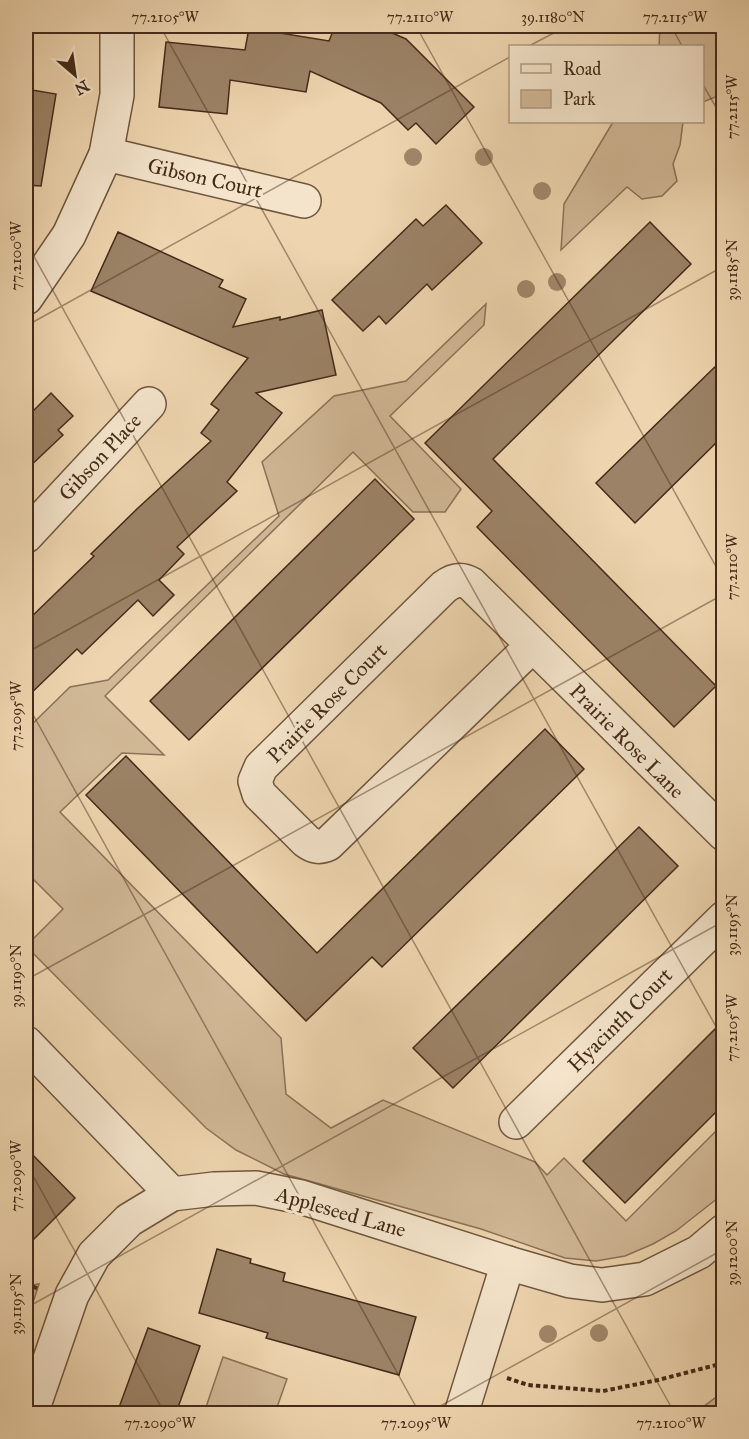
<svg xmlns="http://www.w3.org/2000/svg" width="749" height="1439" font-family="'IM FELL Great Primer',serif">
  <rect width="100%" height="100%" fill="#eed5af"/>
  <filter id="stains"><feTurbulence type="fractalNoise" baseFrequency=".00333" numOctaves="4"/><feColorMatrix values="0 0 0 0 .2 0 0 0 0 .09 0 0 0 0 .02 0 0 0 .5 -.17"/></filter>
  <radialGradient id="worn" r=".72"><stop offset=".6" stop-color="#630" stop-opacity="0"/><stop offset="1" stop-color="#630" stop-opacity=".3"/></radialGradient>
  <g fill="#d1b896" stroke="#8a7258" stroke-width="1.5">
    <path d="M660,26h63v68l-20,8 -1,-56h-43z"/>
    <path d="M613,122h70l-3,23 -7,19 4,17 -15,15 -20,3 -15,-12 -66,63 3,-46z"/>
    <path d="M486,304l-2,21 -94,91 71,73 -16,23h-32l-60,-60 -248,244 59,59 -42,-2 -62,59 221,226 5,56 45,34 52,-28 152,62 12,13 17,-17 62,63 97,-97v70l-47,37 -23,13 -28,12 -29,5 -31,-3 -84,-29 -197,-55 -48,-24 -30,-22 -180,-182 37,-37 -37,-37v-142l44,-43 38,-7 171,-164 -17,-54 72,-66 72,-15z"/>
    <path d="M39,1284l-13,40v-38z"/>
    <path d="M223,1357l64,22 -12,34h-71z"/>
    <path d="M723,1392v21h-28z"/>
  </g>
  <g fill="#9c8367" stroke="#442b19" stroke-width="1.5">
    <path d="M335,26h41l30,13 68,68 -38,37 -20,-21 -8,7 -27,-27 -71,-32 -4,21 -76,-12 -3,34 -68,-7 7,-65 79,8 4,-22 80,13z"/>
    <path d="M26,89l30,5 -15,92 -15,-1z"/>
    <path d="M446,205l36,38 -50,47 -5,-6 -41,40 -7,-8 -16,15 -31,-31 84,-81 7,7z"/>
    <path d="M650,222l41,42 -198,195 223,227 -42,41 -197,-200 15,-16 -67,-68z"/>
    <path d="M118,232l105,48 -4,7 27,12 -13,28 47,-10v3l42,-10 14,65 -80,18 26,20 -55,69 10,9 -60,56 7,7 -25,26 15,15 -21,21 -15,-16 -56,54 -5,-5 -51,49v-76l68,-66 -3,-2 47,-46 73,-67 -10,-8 18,-23 -8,-6 37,-46 -157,-67z"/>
    <path d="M723,359v77l-88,87 -39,-40z"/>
    <path d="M51,393l22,23 -15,14 5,5 -37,35v-52z"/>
    <path d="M375,479l39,40 -225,221 -39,-39z"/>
    <path d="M545,729l39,40 -202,198 -10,-10 -66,64 -220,-226 40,-39 191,197z"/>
    <path d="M639,827l39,39 -225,222 -40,-40z"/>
    <path d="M723,1021v84l-98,98 -42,-42z"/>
    <path d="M26,1148l49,50 -49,49z"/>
    <path d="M217,1249l34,10 -1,4 35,10 -2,8 133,36 -17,58 -133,-37 2,-5 -69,-20z"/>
    <path d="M148,1328l52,18 -24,67h-59z"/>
  </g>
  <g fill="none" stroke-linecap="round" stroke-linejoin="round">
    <defs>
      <g id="minor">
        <path d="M106,154l198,47"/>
        <path d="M26,298l43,-63 37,-81 11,-59v-69"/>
        <path d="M26,536l123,-132"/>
        <path d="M532,646l-204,198c-9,4 -14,3 -22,-3l-47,-47 -4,-13 6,-14 183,-180c9,-7 17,-9 27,-3l253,250"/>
        <path d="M26,1043l146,151"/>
        <path d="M516,1122l208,-204"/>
        <path d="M31,1414l41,-119 22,-40 35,-35 43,-26 42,-5 42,-1 45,9 207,66 62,18 32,4 43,-6 54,-27 25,-21"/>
        <path d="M461,1414l47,-151"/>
      </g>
    </defs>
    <use href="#minor" stroke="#6e563e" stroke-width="36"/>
    <g stroke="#442b19" stroke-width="4" stroke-dasharray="4.5 3" stroke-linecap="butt">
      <path d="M26,1284l13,5"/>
      <path d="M507,1378l21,7 75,6 55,-11 66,-17"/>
    </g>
    <use href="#minor" stroke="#f4e4cb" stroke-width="33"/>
  </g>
  <g fill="#a0876a">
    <circle cx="413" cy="157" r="9"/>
    <circle cx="484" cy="157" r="9"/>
    <circle cx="542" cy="191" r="9"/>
    <circle cx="557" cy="282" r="9"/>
    <circle cx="526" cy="289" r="9"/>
    <circle cx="599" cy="1333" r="9"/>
    <circle cx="548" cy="1334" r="9"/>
  </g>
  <path fill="none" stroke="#442b19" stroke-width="1.5" stroke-opacity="0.45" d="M160,26l564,1015M416,26l308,555M671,26l11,20M529,46l38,-20M702,83l22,38M26,242l649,1172M26,326l484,-269M26,653l698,-387M26,702l394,712M26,980l698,-386M26,1163l139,251M26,1308l698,-387M426,1414l298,-165"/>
  <g text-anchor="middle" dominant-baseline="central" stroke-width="6" stroke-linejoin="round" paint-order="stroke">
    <g font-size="21" fill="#442b19" stroke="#f4e4cb">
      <text transform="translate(205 178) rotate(13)">Gibson Court</text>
      <text transform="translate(100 457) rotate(-47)">Gibson Place</text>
      <text transform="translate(327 703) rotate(-45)">Prairie Rose Court</text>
      <text transform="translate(627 741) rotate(45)">Prairie Rose Lane</text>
      <text transform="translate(620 1020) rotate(-45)">Hyacinth Court</text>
      <text transform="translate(341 1212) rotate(16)">Appleseed Lane</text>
    </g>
  </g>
  <rect width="749" height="1439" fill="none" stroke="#eed5af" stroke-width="66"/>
  <rect x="509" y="45" width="195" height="78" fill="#f4e4cb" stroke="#ae9a84" stroke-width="1.5"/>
  <rect x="521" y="64" width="30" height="9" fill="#f4e4cb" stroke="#ae9a84" stroke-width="1.5"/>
  <text x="563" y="75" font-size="18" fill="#442b19">Road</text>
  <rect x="521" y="90" width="30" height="18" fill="#d1b896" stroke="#ae9a84" stroke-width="1.5"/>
  <text x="563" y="105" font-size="18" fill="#442b19">Park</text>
  <g transform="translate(75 75) rotate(151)" stroke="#f4e4cb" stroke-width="4.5" paint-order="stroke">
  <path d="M0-4.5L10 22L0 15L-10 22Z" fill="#442b19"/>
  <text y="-9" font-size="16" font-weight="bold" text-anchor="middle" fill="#442b19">N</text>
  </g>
  <rect x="33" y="33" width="683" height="1373" fill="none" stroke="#442b19" stroke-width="2"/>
  <g font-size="15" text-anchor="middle" fill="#442b19">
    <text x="165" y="22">77.2105°W</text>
    <text x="420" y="22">77.2110°W</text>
    <text x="553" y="22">39.1180°N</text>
    <text x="675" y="22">77.2115°W</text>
    <text transform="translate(732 107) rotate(-90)" y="5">77.2115°W</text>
    <text transform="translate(16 256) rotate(-90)" y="5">77.2100°W</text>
    <text transform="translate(732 270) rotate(-90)" y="5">39.1185°N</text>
    <text transform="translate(732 567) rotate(-90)" y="5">77.2110°W</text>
    <text transform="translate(16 716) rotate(-90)" y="5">77.2095°W</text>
    <text transform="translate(732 925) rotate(-90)" y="5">39.1195°N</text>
    <text transform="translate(16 976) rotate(-90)" y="5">39.1190°N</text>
    <text transform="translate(732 1028) rotate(-90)" y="5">77.2105°W</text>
    <text transform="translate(16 1176) rotate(-90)" y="5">77.2090°W</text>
    <text transform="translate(732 1253) rotate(-90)" y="5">39.1200°N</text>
    <text transform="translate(16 1304) rotate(-90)" y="5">39.1195°N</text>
    <text x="160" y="1428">77.2090°W</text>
    <text x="416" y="1428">77.2095°W</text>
    <text x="671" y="1428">77.2100°W</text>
  </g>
  <rect width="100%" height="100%" filter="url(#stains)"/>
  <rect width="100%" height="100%" fill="url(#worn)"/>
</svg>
